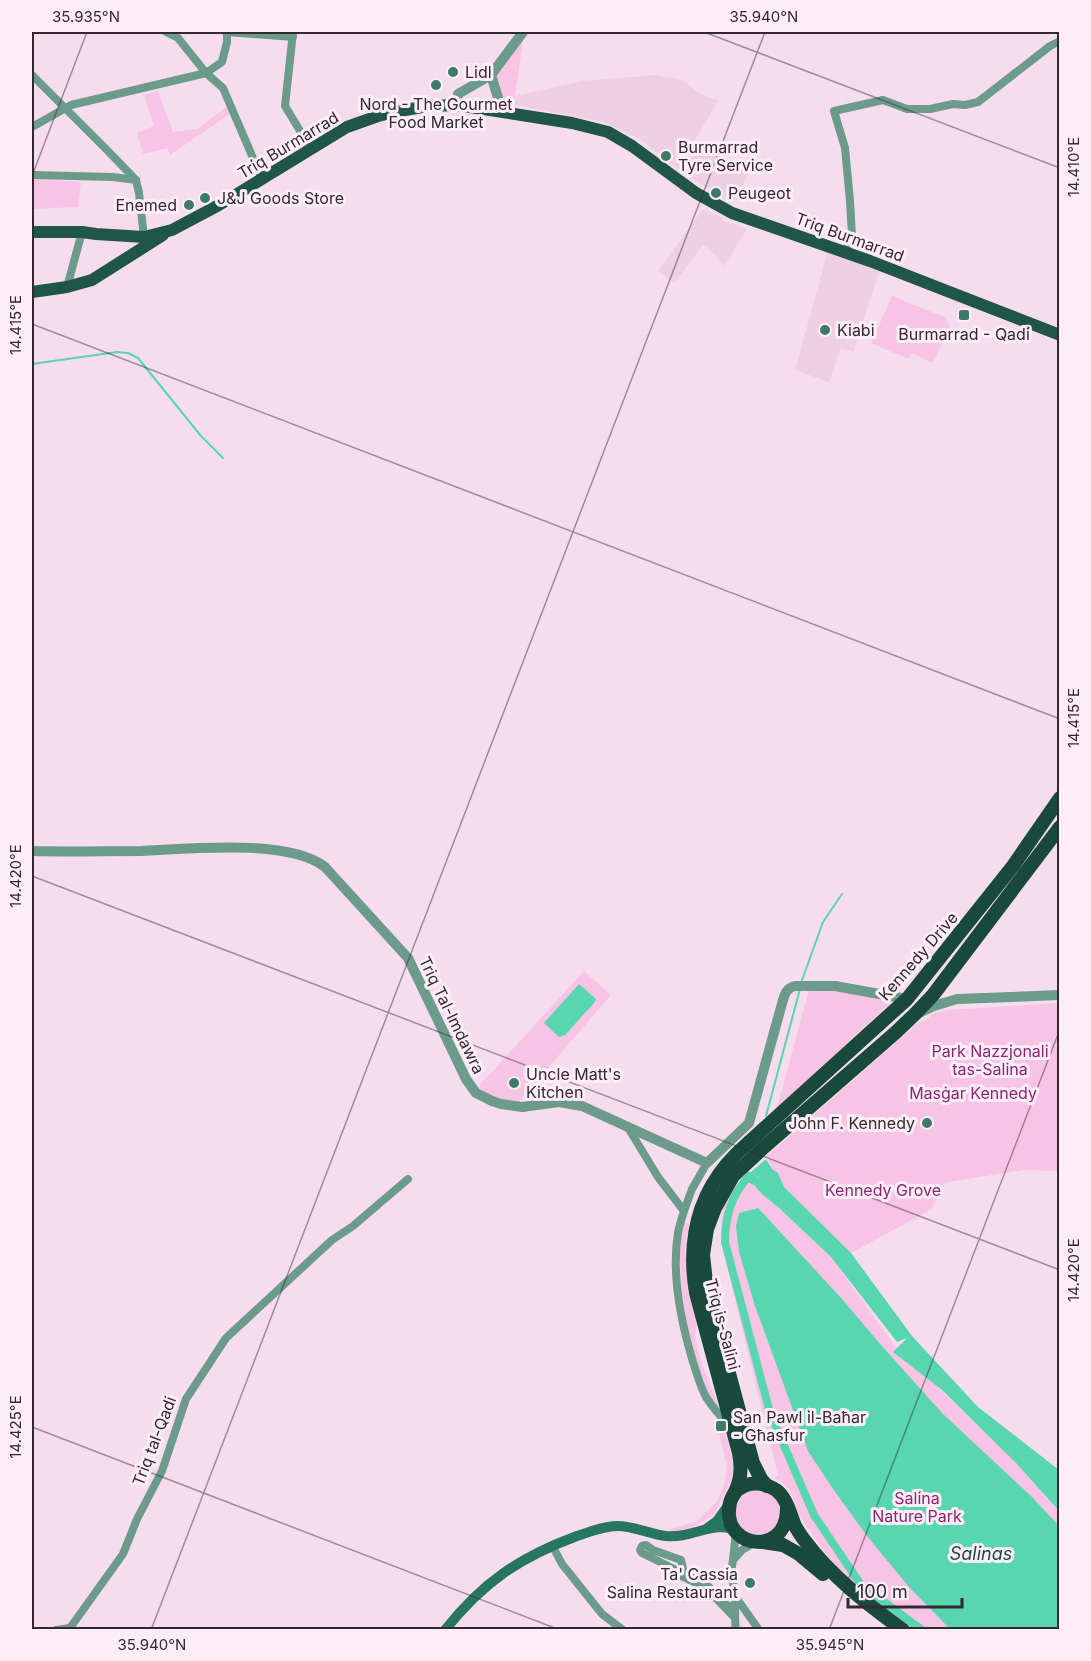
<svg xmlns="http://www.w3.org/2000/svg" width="1091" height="1661" font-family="Inter,sans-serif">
  <rect width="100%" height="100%" fill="#f5dded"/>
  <g fill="#efcfe4">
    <path d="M656,75l26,5 17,13 19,8 -23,39 55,31 -17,31 -15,-7 -33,-21 -45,-35 -40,-18 -86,-16 1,-9 68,-15z"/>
    <path d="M703,209l20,9v3l7,3 3,-1 14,6 -23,37 -14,-16 -7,-5 -29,38 -16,-12z"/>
    <path d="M828,251l52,19 -27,82 -12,-4 -12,34 -34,-12z"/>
  </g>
  <g fill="#f7c4e6">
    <path d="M523,40l-9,64h-9l-9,-24 1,-5z"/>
    <path d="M158,91l15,41 24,-3 31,-23 3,7 -61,42 -3,-7 -24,6 -6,-21 17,-7 -10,-31z"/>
    <path d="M32,179l49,3 -3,25 -46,2z"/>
    <path d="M892,296l52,21 6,9 -17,37 -21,-10 -3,6 -38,-16z"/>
    <path d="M584,971l27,24 -94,109 -33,-9 -5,-9z"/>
    <path d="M836,988l42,8 12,7 -113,105 32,-118z"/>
    <path d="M1059,1003v168l-36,-1 -80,13 -11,26 -81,44 -67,-66 -6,-14 -6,-4 -5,-13 152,-134 7,-2 7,-7 16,-3z"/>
    <path d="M743,1180l11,4 9,11 15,12 53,50 63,88 122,118 43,49v117h-147l-55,-41 -14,-13 -23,-29 -24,-35 -1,-10 -5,-10 -9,-10 -7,-3 4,-3 -56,-229c-2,-30 -3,-45 21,-66z"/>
    <path d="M683,1223h6l-4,25 1,19 2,26 9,27 -2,17 6,24 17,44 -1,1 -11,-17 -16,-48 -8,-50 -3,-43z"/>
    <path d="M715,1413l7,8 10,36 1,13 -2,10 -16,33 -9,7 -16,8 -15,3 -9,-1 30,-8 21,-20 7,-16 3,-18z"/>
    <circle cx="758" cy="1513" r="23"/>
  </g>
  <g fill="#57d6b0">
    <path d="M579,984l17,15 -2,4 -29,32 -6,2 -15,-14z"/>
    <path d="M766,1159l6,10 6,4 6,14 67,66 61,83 66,71 81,63v41l-43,-48 -74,-73 -49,-38 14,-14 -10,4 -66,-85 -53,-50 -15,-12 -9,-10 -11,-5 6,-6 11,4 -10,-5z"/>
    <path d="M758,1208l84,91 39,46 62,69 89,83 27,29v103h-109l-41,-42 -42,-51 -34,-47 -25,-38 -53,-145 -16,-54 -3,-26 3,-13z"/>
  </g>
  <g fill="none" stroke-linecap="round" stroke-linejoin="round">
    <g stroke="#57d6b0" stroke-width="2">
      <path d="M32,364l85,-12 11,1 10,5 63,78 22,22"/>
      <path d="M801,983l22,-61 19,-28"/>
      <path d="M766,1116l34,-127"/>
    </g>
    <path stroke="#57d6b0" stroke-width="8" d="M753,1179l-4,-3c-17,18 -24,42 -24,66l45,171 44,102 47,70 61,45"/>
    <g stroke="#6c9b8b" stroke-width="8">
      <path d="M166,32l12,6 28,35 17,15 39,91"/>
      <path d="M226,32l67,5"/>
      <path d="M293,32l-8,74 26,43"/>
      <path d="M32,75l74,74 30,31 3,13 5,44"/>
      <path d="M32,127l39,-22 135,-32 16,-11 5,-20v-10"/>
      <path d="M32,175l81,2 23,3"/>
      <path d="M845,252l7,-16 -2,-35 -5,-53 -11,-37 49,-11 24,9h23l23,-5 12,1 13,-3 72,-56 10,-5"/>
      <path d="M67,287l15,-55"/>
      <path d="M627,1126l31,51 26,34c-2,7 -5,15 -6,22 -7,42 3,89 15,129 4,12 7,24 13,35 7,11 15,20 24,29"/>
      <path d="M684,1211l8,-22 15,-26"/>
      <path d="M736,1532l-3,28 9,-10 13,-8"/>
      <path d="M552,1545l10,19 40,50 21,16"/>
      <path d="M733,1560c-3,12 0,22 2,34 1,12 -1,24 1,36"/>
      <path d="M735,1596l24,34"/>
      <path d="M734,1617l-24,-25 -12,-8 -15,-7 -9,-8 -32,-16 -2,-3 2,-4 4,-1 7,5 28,10 3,13 25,14 18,18 8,3"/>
      <path d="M56,1630l14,-2 53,-74 14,-35 25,-48 24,-72 40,-61 106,-98 21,-14 55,-47"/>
    </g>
    <g stroke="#6c9b8b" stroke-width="10">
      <path d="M491,75l11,36"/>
      <path d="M457,105l1,-11 33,-19 32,-43"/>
      <path d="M32,851c36,1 73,0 109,0 47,-2 147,-13 184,16l83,91 58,121 10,14 16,8 9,3 21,3 37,-5 23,4 125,57 42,-40 34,-123c2,-7 4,-12 12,-14h40l72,13"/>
      <path d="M919,1013l15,-7 23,-7 103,-4"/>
    </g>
    <g stroke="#277760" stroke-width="10">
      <path d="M706,1529l11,-8 13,-18"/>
      <path d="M445,1630c38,-48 75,-73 132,-94 13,-4 26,-10 40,-10 17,0 33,8 49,10 20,2 36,-8 54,-9 4,0 9,1 14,2"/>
    </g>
    <g stroke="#1f5646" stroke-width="12">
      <path d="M32,232h50l14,2 48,3 28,-7 47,-25 128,-78 31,-11 21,-5 29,-5 29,-1 115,18 36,9 24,14 64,47 36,20 138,48 190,74"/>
      <path d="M32,292l35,-5 25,-7 71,-45"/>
    </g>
    <g stroke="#19493a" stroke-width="14">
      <path d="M767,1486l-6,-7 -8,-16 -46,-172 -4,-36 4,-26 8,-21 18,-32 30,-28 132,-115 19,-18 19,-20 127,-168"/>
      <path d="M733,1496c8,-15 9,-27 6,-43l-43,-160c-8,-48 -1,-91 31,-129 6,-7 13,-14 20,-20l160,-145 106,-133 47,-68"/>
      <path d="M787,1507c1,50 -61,42 -58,3 1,-26 27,-33 47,-20 11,8 14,24 19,36 3,5 6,10 10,15 26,35 62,63 98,89"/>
      <path d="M763,1542l20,3 16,9 24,20"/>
    </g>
  </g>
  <path fill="none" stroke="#332a30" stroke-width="1.5" stroke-opacity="0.45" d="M704,32l356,136M32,176l55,-144M32,324l1028,395M32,876l1028,394M32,1427l528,203M151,1630l614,-1598M829,1630l231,-601"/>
  <g fill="#3d7b67" stroke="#fcedf7" stroke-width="2">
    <circle cx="453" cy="72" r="6"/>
    <circle cx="436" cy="85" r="6"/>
    <circle cx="666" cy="156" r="6"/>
    <circle cx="716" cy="193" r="6"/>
    <circle cx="205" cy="198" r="6"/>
    <circle cx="189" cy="205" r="6"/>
    <rect x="958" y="309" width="12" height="12" rx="3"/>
    <circle cx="825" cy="330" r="6"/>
    <circle cx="514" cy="1083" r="6"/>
    <circle cx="927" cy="1123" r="6"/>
    <rect x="715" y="1420" width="12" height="12" rx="3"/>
    <circle cx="750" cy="1583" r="6"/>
  </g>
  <g text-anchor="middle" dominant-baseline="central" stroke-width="6" stroke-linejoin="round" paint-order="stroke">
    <g font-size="16" fill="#332a30" stroke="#fcedf7" text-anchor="start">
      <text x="465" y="72">Lidl</text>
      <text x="436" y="104" text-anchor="middle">Nord - The Gourmet<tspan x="436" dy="18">Food Market</tspan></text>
      <text x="678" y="147">Burmarrad<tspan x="678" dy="18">Tyre Service</tspan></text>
      <text x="728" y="193">Peugeot</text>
      <text x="217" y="198">J&amp;J Goods Store</text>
      <text x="177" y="205" text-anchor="end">Enemed</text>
      <text x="837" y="330">Kiabi</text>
      <text x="964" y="334" text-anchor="middle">Burmarrad - Qadi</text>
      <text x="526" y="1074">Uncle Matt's<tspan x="526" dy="18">Kitchen</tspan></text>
      <text x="915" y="1123" text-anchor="end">John F. Kennedy</text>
      <text x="733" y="1417">San Pawl il-Baħar<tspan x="733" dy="18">- Għasfur</tspan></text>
      <text x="738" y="1574" text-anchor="end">Ta' Cassia<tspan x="738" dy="18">Salina Restaurant</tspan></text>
    </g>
    <g font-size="16" fill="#332a30" stroke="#fcedf7">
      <text transform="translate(288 145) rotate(-31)">Triq Burmarrad</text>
      <text transform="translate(850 237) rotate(20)">Triq Burmarrad</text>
      <text transform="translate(918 956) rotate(-49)">Kennedy Drive</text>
      <text transform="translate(452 1015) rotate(64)">Triq Tal-Imdawra</text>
      <text transform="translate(723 1324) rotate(75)">Triq is-Salini</text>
      <text transform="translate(154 1441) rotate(-69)">Triq tal-Qadi</text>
    </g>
    <g font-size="16" fill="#8a2872" stroke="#fcedf7">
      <text x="990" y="1051">Park Nazzjonali<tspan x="990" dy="18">tas-Salina</tspan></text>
      <text x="973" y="1093">Masġar Kennedy</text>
      <text x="883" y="1190">Kennedy Grove</text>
      <text x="917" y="1498">Salina<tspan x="917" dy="18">Nature Park</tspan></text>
    </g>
    <g font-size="18" font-style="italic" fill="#194f3f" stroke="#fcedf7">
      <text x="981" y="1553">Salinas</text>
    </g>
  </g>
  <rect width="1091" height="1661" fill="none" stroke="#fcedf7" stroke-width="66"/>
  <path d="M848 1598v9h114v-9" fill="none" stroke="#332a30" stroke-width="3"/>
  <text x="857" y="1598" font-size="18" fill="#332a30" stroke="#fcedf7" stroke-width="4.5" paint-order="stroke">100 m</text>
  <rect x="33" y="33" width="1025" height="1595" fill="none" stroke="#332a30" stroke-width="2"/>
  <g font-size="15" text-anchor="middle" fill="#332a30">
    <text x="86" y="22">35.935°N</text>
    <text x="764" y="22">35.940°N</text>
    <text transform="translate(1074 167) rotate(-90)" y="5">14.410°E</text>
    <text transform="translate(16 325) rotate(-90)" y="5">14.415°E</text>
    <text transform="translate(1074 718) rotate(-90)" y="5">14.415°E</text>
    <text transform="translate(16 876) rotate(-90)" y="5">14.420°E</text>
    <text transform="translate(1074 1270) rotate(-90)" y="5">14.420°E</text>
    <text transform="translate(16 1427) rotate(-90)" y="5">14.425°E</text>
    <text x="152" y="1650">35.940°N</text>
    <text x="830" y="1650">35.945°N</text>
  </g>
</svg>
